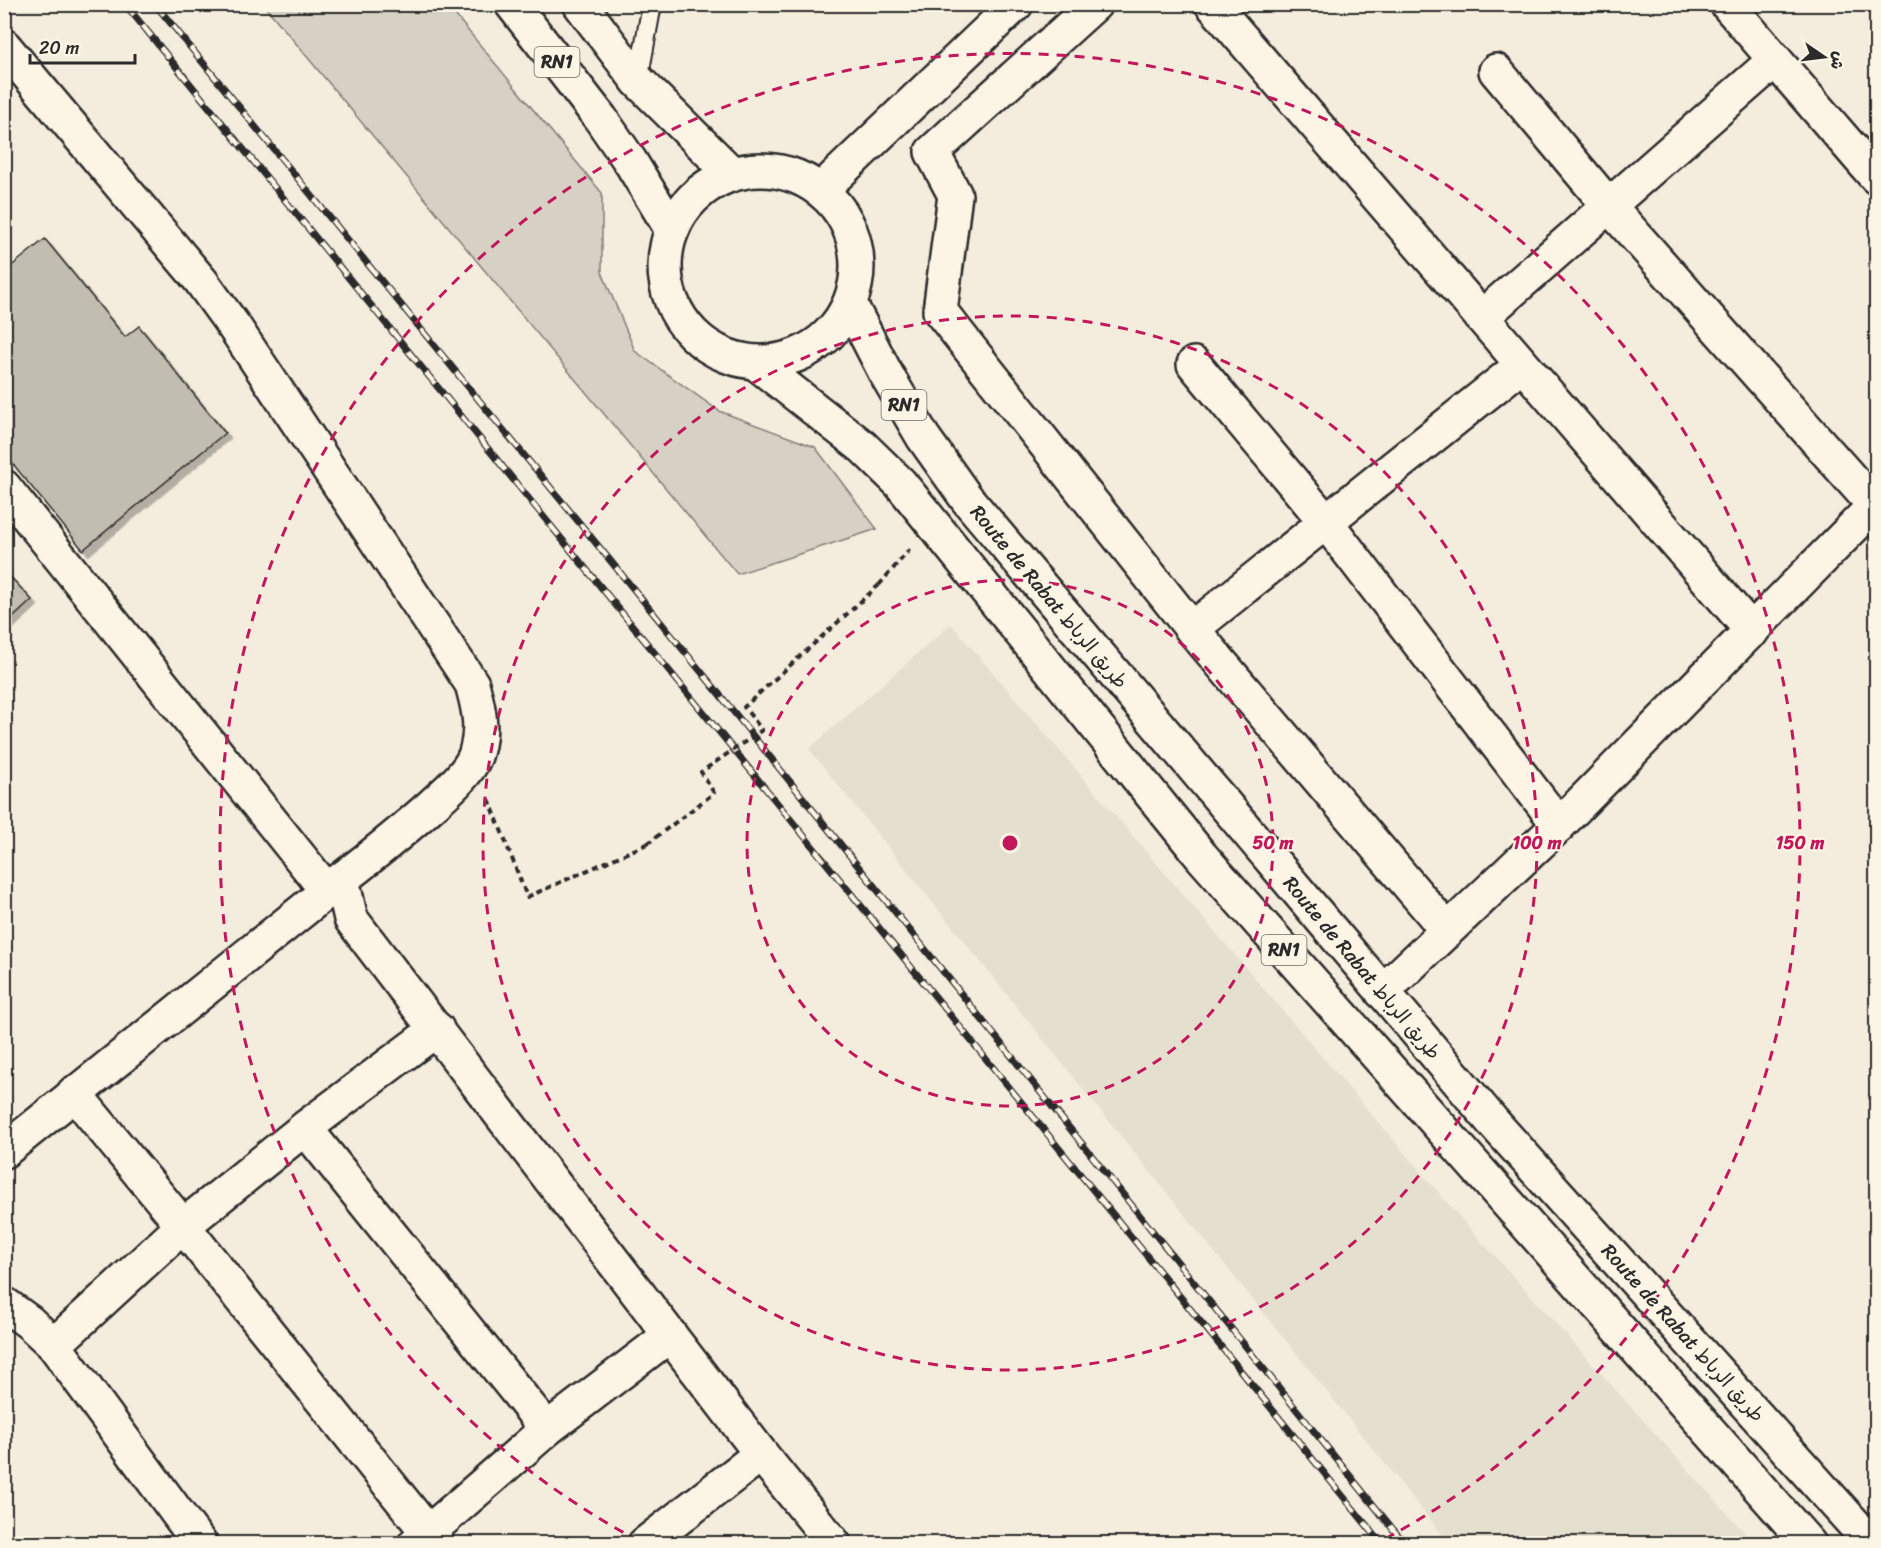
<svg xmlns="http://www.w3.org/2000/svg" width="1881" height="1548" font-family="Sriracha,'Playpen Sans Arabic',sans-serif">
  <defs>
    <filter id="shadow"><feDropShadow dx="5.5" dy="5.5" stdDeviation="0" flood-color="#0004"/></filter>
  </defs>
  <rect width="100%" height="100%" fill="#f4edde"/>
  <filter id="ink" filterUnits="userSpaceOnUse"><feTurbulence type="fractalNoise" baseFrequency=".0167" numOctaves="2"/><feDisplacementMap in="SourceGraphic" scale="12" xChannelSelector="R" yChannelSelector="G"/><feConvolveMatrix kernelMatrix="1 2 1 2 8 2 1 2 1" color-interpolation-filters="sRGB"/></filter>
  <g filter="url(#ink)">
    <path fill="#e5dfd0" d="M951,624l512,597 291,322h-305l-640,-794z"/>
    <path fill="#d6d1c4" stroke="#807e78" stroke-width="1.5" d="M264,5h183l155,188v79l33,79 84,60 96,36 62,82 -140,45z"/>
    <g fill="#c2bdb1" stroke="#2b2b2b" stroke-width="1.5" filter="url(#shadow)">
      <path d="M45,239l80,98 14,-11 86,107 -142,117 -79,-97v-181z"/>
      <path d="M4,570l28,30 -28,26z"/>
    </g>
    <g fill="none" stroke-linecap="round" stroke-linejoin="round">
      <defs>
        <path id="service" d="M638,81l14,-77"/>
        <g id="minor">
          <path d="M1095,4l-163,148 23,43 -15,116 252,318 255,301"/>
          <path d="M1212,4l540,627"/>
          <path d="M1727,4l149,173"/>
          <path d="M4,46l197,235 34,47 237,356c7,25 12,46 3,72 -7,18 -29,36 -43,49 -29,26 -59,50 -90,74l-338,272"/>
          <path d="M1496,71l113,135 266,300"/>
          <path d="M821,190l195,-186"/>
          <path d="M1482,317l293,-257"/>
          <path d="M1194,364l132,158 233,303"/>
          <path d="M4,487l323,404"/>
          <path d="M1192,629l330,-264"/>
          <path d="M342,879l9,40 410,535 73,90"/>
          <path d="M1382,992l177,-167 317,-321"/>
          <path d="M74,1093l109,133 254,318"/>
          <path d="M305,1128l242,301 -132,115"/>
          <path d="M4,1304l25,18 25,23 146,199"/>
          <path d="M54,1345l129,-119 122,-98 132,-99"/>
          <path d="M547,1429l123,-94"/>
          <path d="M645,1544l116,-90"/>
        </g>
        <g id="primary">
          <path d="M512,4l89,115 29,42 42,69"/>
          <path d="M580,4l58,77 93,92"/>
          <circle cx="761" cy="266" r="96"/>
          <path d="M850,304l35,68 38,65 44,62 525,622 380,423"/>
          <path d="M756,363l107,84 37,36 302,374 607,687"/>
        </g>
      </defs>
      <use href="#service" stroke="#2b2b2b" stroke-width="22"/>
      <use href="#minor" stroke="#2b2b2b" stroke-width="38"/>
      <use href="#primary" stroke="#2b2b2b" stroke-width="38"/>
      <g stroke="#2b2b2b" stroke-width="4" stroke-dasharray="6 4.5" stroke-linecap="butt">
        <path d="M879,585l31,-36"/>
        <path d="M489,799l38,98 120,-53"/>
      </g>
      <use href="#service" stroke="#fcf5e5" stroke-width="18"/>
      <use href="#minor" stroke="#fcf5e5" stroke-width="33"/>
      <use href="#primary" stroke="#fcf5e5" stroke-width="33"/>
      <defs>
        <g id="rail">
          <path d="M125,4l1257,1540"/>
          <path d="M155,4l557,681 693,859"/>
        </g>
      </defs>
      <use href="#rail" stroke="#2b2b2b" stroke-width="7"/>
      <use href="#rail" stroke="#fcf5e5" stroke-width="4.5" stroke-dasharray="14" stroke-linecap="butt"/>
      <path stroke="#2b2b2b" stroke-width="4" stroke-dasharray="6 4.5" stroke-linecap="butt" d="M647,844l67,-51 -13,-21 61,-42 -18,-23 135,-122"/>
    </g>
  </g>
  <g fill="none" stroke="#c2185b" stroke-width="3" stroke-dasharray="10 8">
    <circle cx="1010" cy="843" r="263"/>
    <circle cx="1010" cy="843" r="527"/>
    <path d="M639 1541A790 790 0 1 1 1381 1541"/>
  </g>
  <g text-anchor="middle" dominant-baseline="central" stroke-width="4.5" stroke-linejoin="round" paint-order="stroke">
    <g fill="#fcf5e5" stroke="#6a6863" stroke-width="1.5">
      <rect x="534.5" y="47" width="45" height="30" rx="4.5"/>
      <rect x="881.5" y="390" width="45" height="30" rx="4.5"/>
      <rect x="1261.5" y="935" width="45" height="30" rx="4.5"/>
    </g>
    <g font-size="18" font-weight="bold" fill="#2b2b2b">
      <text x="557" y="62">RN1</text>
      <text x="904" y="405">RN1</text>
      <text x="1284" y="950">RN1</text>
    </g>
    <g font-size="20" fill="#2b2b2b" stroke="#fcf5e5">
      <text transform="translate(1049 597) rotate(50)">Route de Rabat طريق الرباط</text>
      <text transform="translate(1362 968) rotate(50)">Route de Rabat طريق الرباط</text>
      <text transform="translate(1683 1333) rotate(48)">Route de Rabat طريق الرباط</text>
    </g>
  </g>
  <circle cx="1010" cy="843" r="9" fill="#c2185b" stroke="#fcf5e5" stroke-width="3"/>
  <g font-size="18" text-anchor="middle" font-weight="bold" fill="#c2185b" stroke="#fcf5e5" stroke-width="4.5" stroke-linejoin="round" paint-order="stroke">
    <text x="1273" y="849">50 m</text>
    <text x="1537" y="849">100 m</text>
    <text x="1800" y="849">150 m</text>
  </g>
  <rect width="1881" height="1548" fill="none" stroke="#fcf5e5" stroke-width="24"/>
  <rect x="12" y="12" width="1857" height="1524" fill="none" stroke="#2b2b2b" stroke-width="2" filter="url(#ink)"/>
  <g transform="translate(1824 57) rotate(104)" stroke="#fcf5e5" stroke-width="4.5" paint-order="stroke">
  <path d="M0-4.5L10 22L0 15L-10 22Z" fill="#2b2b2b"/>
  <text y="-9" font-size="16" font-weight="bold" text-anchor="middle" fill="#2b2b2b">ش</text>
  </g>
  <path d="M30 54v9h105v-9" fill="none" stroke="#2b2b2b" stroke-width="3"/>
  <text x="39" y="54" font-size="18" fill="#2b2b2b" stroke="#fcf5e5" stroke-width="4.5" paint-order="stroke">20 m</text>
</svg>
